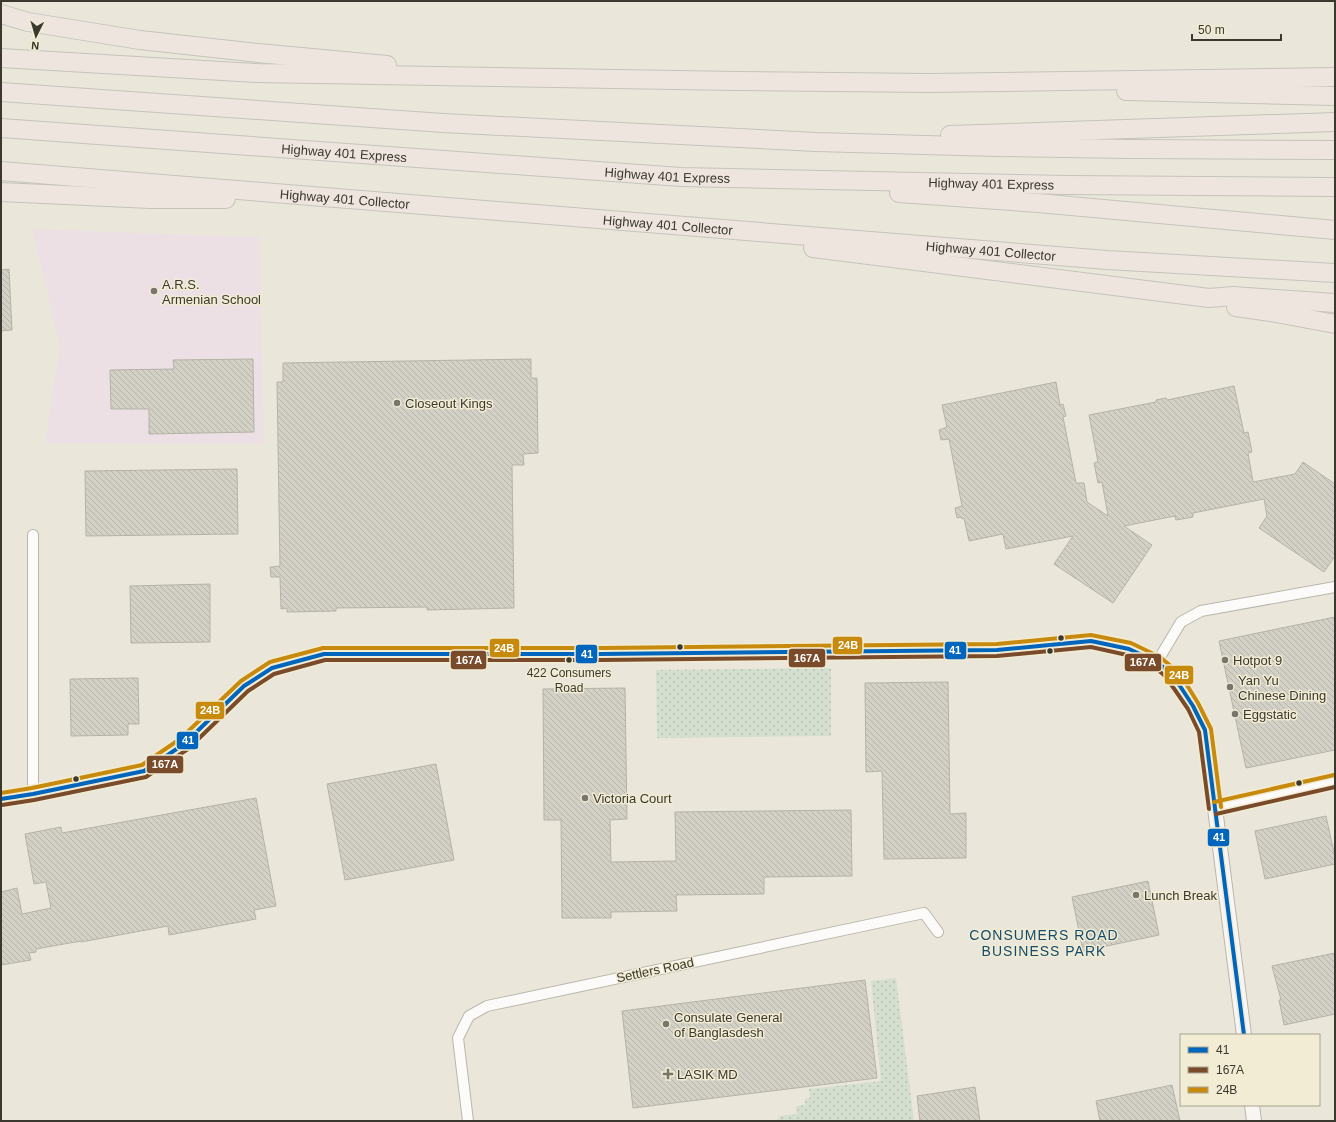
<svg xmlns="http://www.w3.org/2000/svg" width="1336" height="1122" font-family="Arial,sans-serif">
  <defs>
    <pattern id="grass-dots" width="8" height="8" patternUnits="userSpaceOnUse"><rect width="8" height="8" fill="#d4dfd0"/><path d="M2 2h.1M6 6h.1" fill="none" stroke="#b7c0b3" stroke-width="1.8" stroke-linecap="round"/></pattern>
    <pattern id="building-back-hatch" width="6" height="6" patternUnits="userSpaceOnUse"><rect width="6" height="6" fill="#d3d0c6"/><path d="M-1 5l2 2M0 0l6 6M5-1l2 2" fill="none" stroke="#b6b3aa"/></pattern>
  </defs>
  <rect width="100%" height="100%" fill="#eae7da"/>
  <path fill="#ece0e4" d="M32,229l227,8 5,207 -219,-1 15,-97z"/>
  <g fill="url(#grass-dots)">
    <path d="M831,668v68l-174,2 -1,-68z"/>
    <path d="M896,978l18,143h-141l-1,-1 7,-1v-3l18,-2 -1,-8 9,-1v-6l5,-1 -1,-9 72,-8 -10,-100z"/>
  </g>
  <g fill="url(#building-back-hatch)" stroke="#b5b2a8">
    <path d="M9,269l3,61 -11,1v-61z"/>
    <path d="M253,359l1,73 -105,2v-25h-38l-1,-39 64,-1 -1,-9z"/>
    <path d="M531,359v19h6l1,75 -15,1 1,11h-12l2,143 -87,2v-3l-91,1v3l-49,1v-4l-6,1 -1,-32h-9l-1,-10 10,-1 -3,-184h6v-19z"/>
    <path d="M1056,382l4,23 3,-1 3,12 -3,1 13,66h8l3,19 21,14 -6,-34 -4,1 -4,-20 4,-1 -9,-47 67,-13v-2l10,-2 1,2 67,-14 10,47 4,-1 4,20 -4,1 5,29 42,-8 8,-12 32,22v72l-11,16 -65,-44 8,-12 -3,-17 -71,14v4l-17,3 -1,-4 -51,10 28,19 -39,58 -59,-39 19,-28 -67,13 -3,-15 -34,7 -5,-23 -2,1 -1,-2 -4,1 -2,-10 7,-2 -13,-67 -8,1 -2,-10 8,-3 -5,-22z"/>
    <path d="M237,469l1,65 -152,2 -1,-65z"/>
    <path d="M210,584v58l-79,1 -1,-57z"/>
    <path d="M1335,617v133l-89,18 -27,-127z"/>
    <path d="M138,678l1,46h-11v11l-57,1 -1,-57z"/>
    <path d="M948,682l2,132 16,-1v45l-82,1 -2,-88 -16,1 -1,-89z"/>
    <path d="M625,688l2,131 -17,1 1,42 65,-1 -1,-49 176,-2 1,66 -88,1v17l-88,1 1,16 -66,1v6h-49l-1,-98h-17l-1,-131z"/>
    <path d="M436,764l18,96 -109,20 -18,-96z"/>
    <path d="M256,798l20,108 -22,4 2,9 -87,16 -1,-9 -87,16v-1l-45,8v3l-7,1 2,7 -30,5v-73l16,-4 5,26 29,-6 -5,-26 -12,2 -9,-50 36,-7 1,6z"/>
    <path d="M1326,816l9,41v7l-70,15 -10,-48z"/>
    <path d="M1148,881l11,54 -76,16 -11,-54z"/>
    <path d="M1335,953v61l-51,11 -5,-25h2l-9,-34z"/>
    <path d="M865,980l12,98 -244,30 -11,-97z"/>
    <path d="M1172,1085l8,36h-80l-4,-20z"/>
    <path d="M975,1087l5,34h-60l-3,-25z"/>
  </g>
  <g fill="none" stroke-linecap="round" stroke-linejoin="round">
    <defs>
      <g id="street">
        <path d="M1157,662l24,-40 20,-11 134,-24"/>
        <path d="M33,794v-259"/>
        <path d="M1215,808l120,-27"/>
        <path d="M468,1121l-10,-83 11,-22 18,-10 437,-93 14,19"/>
      </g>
      <g id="secondary">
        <path d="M1,799l32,-5 111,-23 40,-27 60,-58 28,-18 52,-14h277l396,-4 94,-9 38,8 28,13 11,9 12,15 13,20 12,24 39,305"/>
        <path d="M1252,1105l2,16"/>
      </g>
      <g id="highway">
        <path d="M1,14l27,8 112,18 118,13 129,12"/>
        <path d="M1,58l256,15 480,8 193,2 405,-6"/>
        <path d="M1126,91l209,5"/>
        <path d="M1,92l442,31 373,19 181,5 133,2 205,1"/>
        <path id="s1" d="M1,128l680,49 386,8 268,2"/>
        <path d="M950,135l385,-13"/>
        <path id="s2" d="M1,171l1106,89 228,13"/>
        <path d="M1,192l149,7h76"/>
        <path d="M899,193l139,10 297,27"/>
        <path d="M813,248l396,50 24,-2 102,7"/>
        <path d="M1236,307l35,5 64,12"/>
      </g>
    </defs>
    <use href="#street" stroke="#b9b7ac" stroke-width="12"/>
    <use href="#secondary" stroke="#b9b7ac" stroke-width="16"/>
    <use href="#highway" stroke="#c5c3bc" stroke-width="20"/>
    <use href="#street" stroke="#fcfbf9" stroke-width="10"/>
    <use href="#secondary" stroke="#f8f5f2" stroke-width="14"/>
    <use href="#highway" stroke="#eee6de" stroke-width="18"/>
    <defs>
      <path id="bus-1" d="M1,799l32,-5 111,-23 40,-27 60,-58 28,-18 52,-14h277l396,-4 94,-9 38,8 28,13 11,9 12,15 13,20 12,24 39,305"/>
      <g id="bus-2">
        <path d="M2,805l32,-5 112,-23 42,-28 60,-58 26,-17 51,-14h276l396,-4 94,-9 36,8 27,12 10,8 11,15 13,19 11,23 10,77"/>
        <path d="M1216,814l119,-27"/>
      </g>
      <g id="bus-3">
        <path d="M1,793l31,-5 110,-23 38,-26 61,-58 29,-19 53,-14h278l396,-4 94,-9 40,8 29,14 12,10 13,15 13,21 13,26 10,78"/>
        <path d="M1214,802l120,-27"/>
      </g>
    </defs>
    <use href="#bus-1" stroke="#f1ecd3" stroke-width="7"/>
    <use href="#bus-2" stroke="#f1ecd3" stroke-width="7"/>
    <use href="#bus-3" stroke="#f1ecd3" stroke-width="7"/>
    <use href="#bus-1" stroke="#0065bd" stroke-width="4"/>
    <use href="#bus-2" stroke="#7a4b2a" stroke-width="4"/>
    <use href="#bus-3" stroke="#c88a0c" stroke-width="4"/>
  </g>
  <g fill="#78756b" stroke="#f1ecd3" stroke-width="1.5">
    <circle cx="154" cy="291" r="4"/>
    <circle cx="397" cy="403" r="4"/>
    <circle cx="1225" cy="660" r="4"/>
    <circle cx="1230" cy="687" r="4"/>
    <circle cx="1235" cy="714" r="4"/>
    <circle cx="585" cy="798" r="4"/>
    <circle cx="1136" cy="895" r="4"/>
    <circle cx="666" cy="1024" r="4"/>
    <path d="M666 1068h4v4h4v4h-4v4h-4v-4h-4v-4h4z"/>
  </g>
  <g fill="#3b382f" stroke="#f1ecd3" stroke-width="1.5">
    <circle cx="1061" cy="638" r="3.5"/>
    <circle cx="680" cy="647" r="3.5"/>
    <circle cx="1050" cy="651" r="3.5"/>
    <circle cx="569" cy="660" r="3.5"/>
    <circle cx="76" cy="779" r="3.5"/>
    <circle cx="1299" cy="783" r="3.5"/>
  </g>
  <g text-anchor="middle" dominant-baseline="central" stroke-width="3" stroke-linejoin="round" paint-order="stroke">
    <g font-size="12" fill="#3b382f" stroke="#f1ecd3">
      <text x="569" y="673">422 Consumers<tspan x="569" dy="15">Road</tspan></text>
    </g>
    <g font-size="13" fill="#3b382f" stroke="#f1ecd3">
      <text stroke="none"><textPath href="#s1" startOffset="344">Highway 401 Express</textPath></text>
      <text stroke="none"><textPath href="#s1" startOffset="668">Highway 401 Express</textPath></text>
      <text stroke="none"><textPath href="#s1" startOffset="992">Highway 401 Express</textPath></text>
      <text stroke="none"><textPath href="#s2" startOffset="345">Highway 401 Collector</textPath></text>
      <text stroke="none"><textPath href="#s2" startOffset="669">Highway 401 Collector</textPath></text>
      <text stroke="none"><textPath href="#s2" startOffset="993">Highway 401 Collector</textPath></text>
      <text transform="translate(655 970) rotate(-12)">Settlers Road</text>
    </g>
    <g font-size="13" fill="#3b382f" stroke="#f1ecd3" text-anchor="start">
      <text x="162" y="284">A.R.S.<tspan x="162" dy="15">Armenian School</tspan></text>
      <text x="405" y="403">Closeout Kings</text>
      <text x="1233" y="660">Hotpot 9</text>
      <text x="1238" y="680">Yan Yu<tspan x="1238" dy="15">Chinese Dining</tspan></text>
      <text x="1243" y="714">Eggstatic</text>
      <text x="593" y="798">Victoria Court</text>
      <text x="1144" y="895">Lunch Break</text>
      <text x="674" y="1017">Consulate General<tspan x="674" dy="15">of Banglasdesh</tspan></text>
      <text x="677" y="1074">LASIK MD</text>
    </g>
    <g font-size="14" letter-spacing="1" fill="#134b6d" stroke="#f1ecd3">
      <text x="1044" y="935">CONSUMERS ROAD<tspan x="1044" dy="16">BUSINESS PARK</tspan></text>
    </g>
  </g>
  <g stroke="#f1ecd3" stroke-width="1.5">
    <rect x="832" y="636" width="31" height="19" rx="4" fill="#c88a0c"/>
    <rect x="489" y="638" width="31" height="20" rx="4" fill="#c88a0c"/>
    <rect x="944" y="641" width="23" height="19" rx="4" fill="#0065bd"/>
    <rect x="575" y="644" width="23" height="20" rx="4" fill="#0065bd"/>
    <rect x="788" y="648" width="38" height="20" rx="4" fill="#7a4b2a"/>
    <rect x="450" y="650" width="37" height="20" rx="4" fill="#7a4b2a"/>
    <rect x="1124" y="653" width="38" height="19" rx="4" fill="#7a4b2a"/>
    <rect x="1164" y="665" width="30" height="20" rx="4" fill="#c88a0c"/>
    <rect x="195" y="701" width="30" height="19" rx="4" fill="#c88a0c"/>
    <rect x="176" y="731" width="23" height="19" rx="4" fill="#0065bd"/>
    <rect x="146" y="755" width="38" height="19" rx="4" fill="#7a4b2a"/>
    <rect x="1207" y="828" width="23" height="19" rx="4" fill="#0065bd"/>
  </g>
  <g font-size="11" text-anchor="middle" font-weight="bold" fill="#fff">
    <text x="848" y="649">24B</text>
    <text x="504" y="652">24B</text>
    <text x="955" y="654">41</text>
    <text x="587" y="658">41</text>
    <text x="807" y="662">167A</text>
    <text x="469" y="664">167A</text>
    <text x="1143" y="666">167A</text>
    <text x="1179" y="679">24B</text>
    <text x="210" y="714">24B</text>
    <text x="188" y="744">41</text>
    <text x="165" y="768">167A</text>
    <text x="1219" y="841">41</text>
  </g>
  <rect width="1336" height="1122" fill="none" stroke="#3b382f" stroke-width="4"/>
  <rect x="1180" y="1034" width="140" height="72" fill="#f1ecd3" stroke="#a8a491"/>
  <rect x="1188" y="1047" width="20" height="6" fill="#0065bd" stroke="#a8a491"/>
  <text x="1216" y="1054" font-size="12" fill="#3b382f">41</text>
  <rect x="1188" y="1067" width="20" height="6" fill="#7a4b2a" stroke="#a8a491"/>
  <text x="1216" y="1074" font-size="12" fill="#3b382f">167A</text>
  <rect x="1188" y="1087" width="20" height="6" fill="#c88a0c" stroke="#a8a491"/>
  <text x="1216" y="1094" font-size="12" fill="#3b382f">24B</text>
  <g transform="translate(36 36) rotate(185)" stroke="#f1ecd3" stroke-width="3" paint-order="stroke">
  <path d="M0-3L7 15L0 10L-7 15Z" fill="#3b382f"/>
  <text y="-6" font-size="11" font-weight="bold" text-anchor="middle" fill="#3b382f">N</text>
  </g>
  <path d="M1192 34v6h89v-6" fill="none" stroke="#3b382f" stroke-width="2"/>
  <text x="1198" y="34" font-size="12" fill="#3b382f" stroke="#f1ecd3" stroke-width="3" paint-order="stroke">50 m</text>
</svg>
